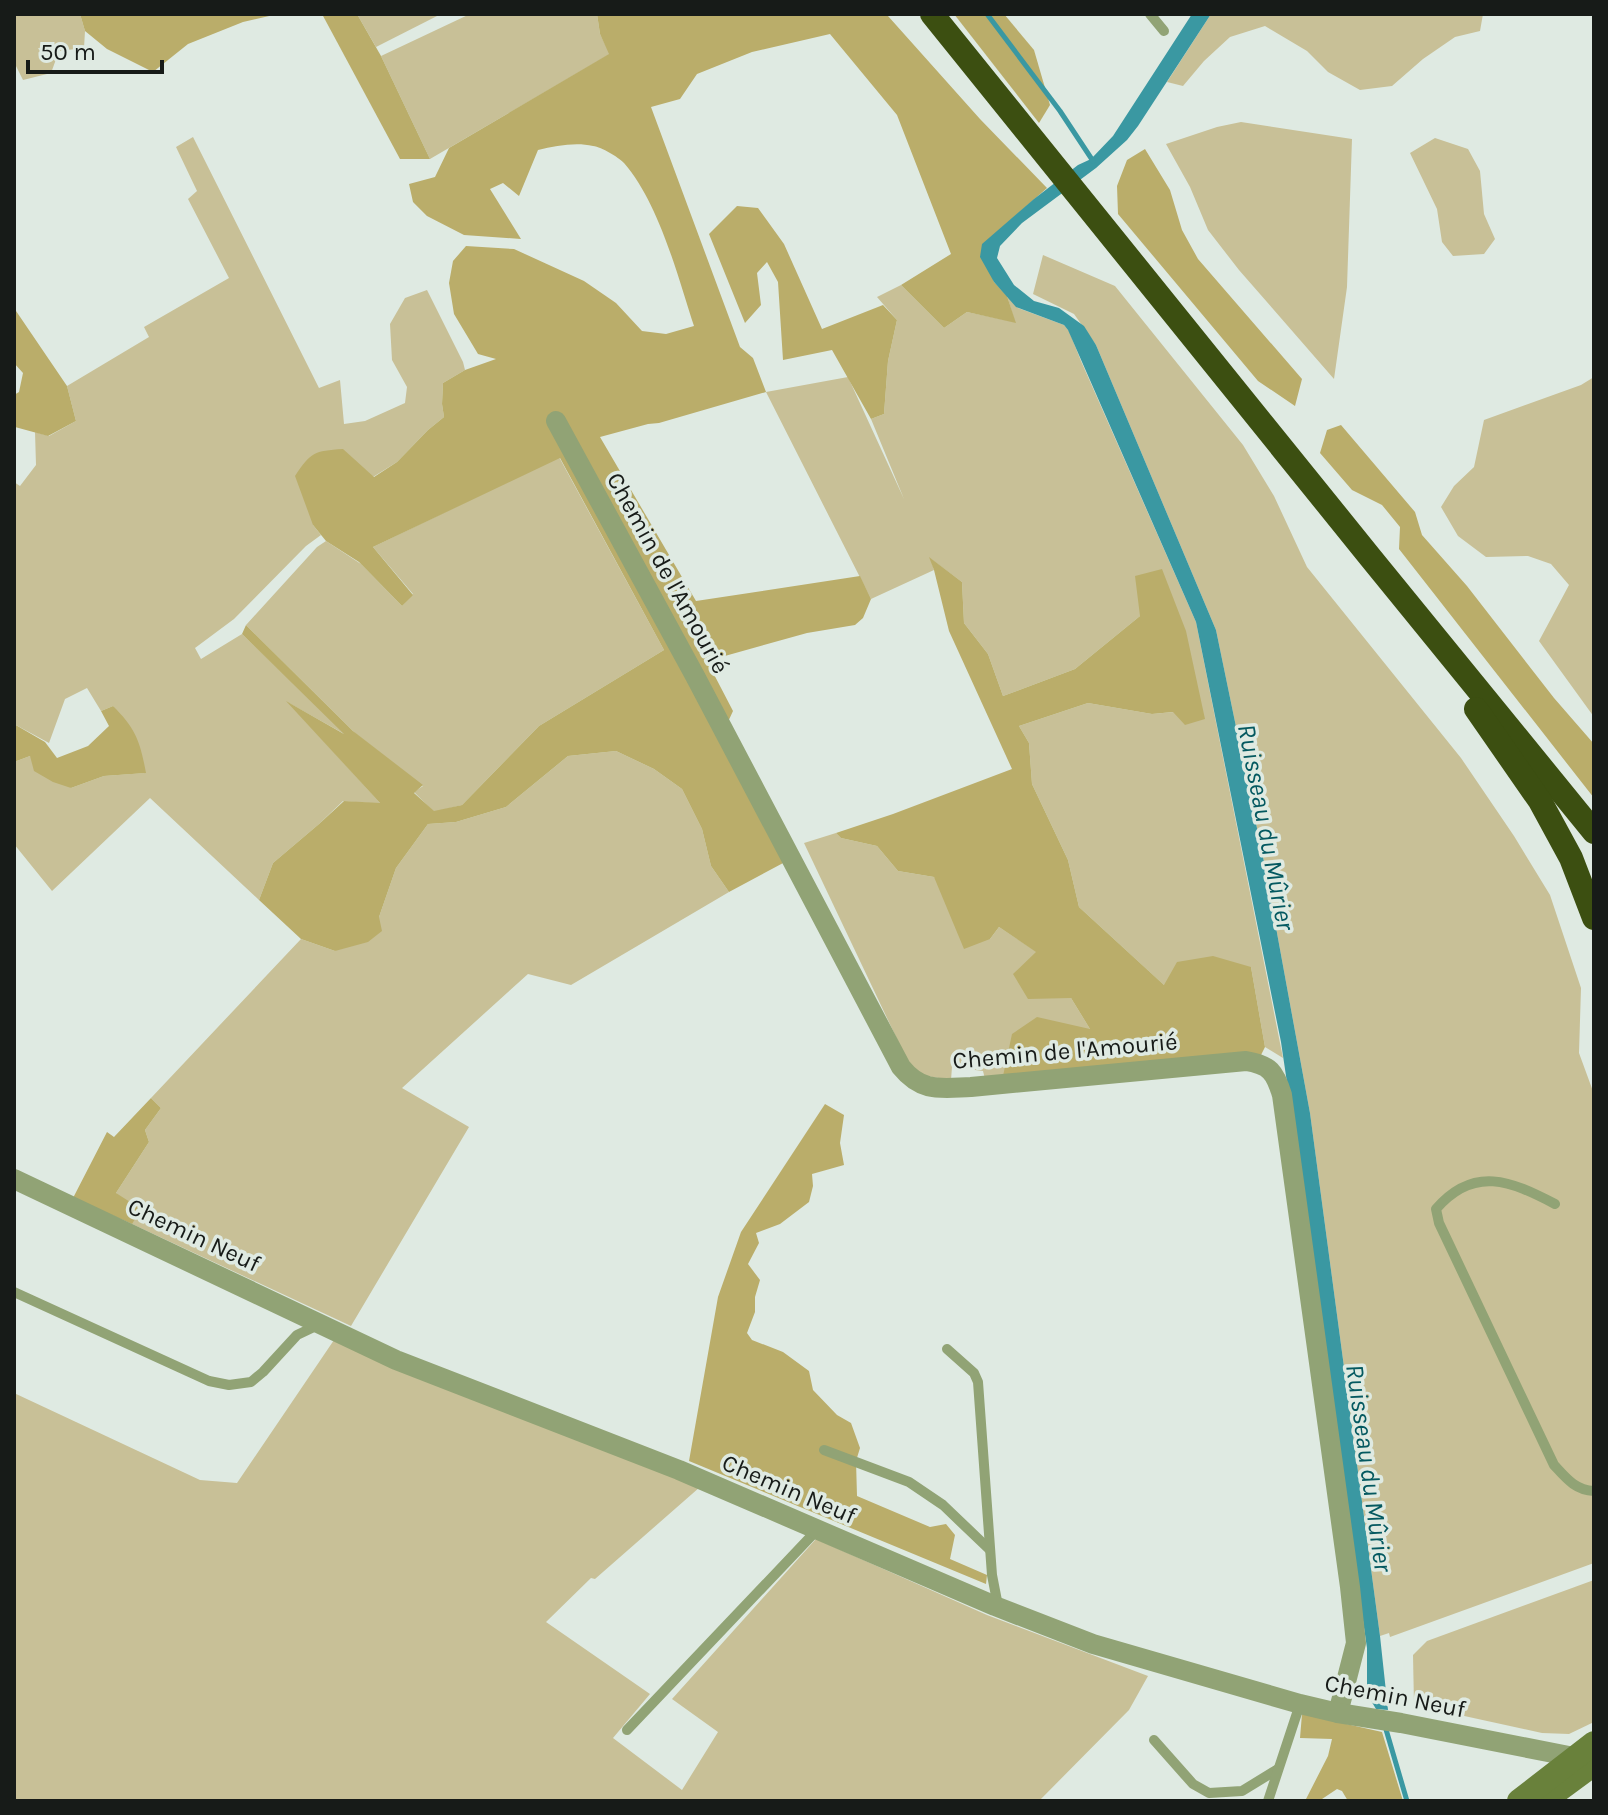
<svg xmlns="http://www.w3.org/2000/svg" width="1608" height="1815" font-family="Karla,sans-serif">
  <rect width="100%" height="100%" fill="#dfeae2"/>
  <g fill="#c8c097">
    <path d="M14,14h66l5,17 -1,17 -25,3 -8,22 -28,7 -9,-18z"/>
    <path d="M357,14h84l-65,33z"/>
    <path d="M470,14h127l3,20 10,20 -180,105 -49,-103z"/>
    <path d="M1211,14h272l-3,17 -25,6 -32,22 -31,27 -32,4 -32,-18 -21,-21 -42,-25 -35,11 -26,24 -21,25 -16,-4z"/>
    <path d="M1241,122l111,17 -5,148 -13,92 -95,-109 -31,-40 -18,-43 -24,-43 51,-17z"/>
    <path d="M193,137l126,251 21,-8 4,44 21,-3 40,-18 2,-16 -15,-27 -2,-36 15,-26 22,-8 36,72 2,8 -22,13 -1,21 2,13 -16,13 -31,32 -24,15 -12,-11 -48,59 8,10 -15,11 -72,73 -39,29 6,11 41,-25 106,102 -59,-33 92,101 -38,-3 -24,23 -46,39 -14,37 -109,-102 -98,93 -38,-47v-82l16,-6 41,32 33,-12 41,-3 -32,-67 -12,5 -14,-23 -22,11 -16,44 -35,-19v-242l6,4 16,-21 -1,-33 14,4 27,-15 -9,-35 82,-49 -5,-10 85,-49 -41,-79 9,-8 -21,-44z"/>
    <path d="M1435,138l33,11 12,22 4,43 11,25 -11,15 -31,2 -11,-14 -5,-33 -27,-56z"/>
    <path d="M1043,255l72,31 128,159 31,51 33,71 154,191 53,78 36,59 31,93 -2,65 15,41v469l-204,74 -1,-4 -9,3 -70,-523 -46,-251 -48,-232 -120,-285 -22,-31 -41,-20z"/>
    <path d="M901,285l43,43 23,-16 48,10 -8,-26 11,12 46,17 5,6 12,30 115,261 87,436 -18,-11 -14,-80 -86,19 -86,-79 -11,-47 -36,-76 -3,-41 -10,-17 69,-23 64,11 22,-2 -34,-96 -65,53 -72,27 -15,-42 -24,-31 -2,-41 -31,-23 3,11 -63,29 -105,-207 82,-15 56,122 -33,-80 13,-5 4,-53 9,-41 -20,-23z"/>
    <path d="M1594,377v340l-55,-76 30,-56 -18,-21 -23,-8 -42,1 -28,-21 -17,-29 13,-21 20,-19 10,-47 97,-35z"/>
    <path d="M559,457l105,193 -125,76 -77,79 -28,7 -20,-20 9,-6 -67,-52 -110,-109 71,-78 9,-6 35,23 41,42 11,-12 -40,-47z"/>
    <path d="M616,751l38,18 28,20 20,40 9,37 18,26 -158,93 -43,-11 -126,114 67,39 -118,199 -219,-102 -16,-31 33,-51 -4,-12 16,-22 -10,-10 150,-159 34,12 44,-34 17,-49 32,-44 28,-2 50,-15 62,-51z"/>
    <path d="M836,833l5,5 36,8 21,25 36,6 56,62 9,-12 38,25 34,46 19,31 -87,47 -18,3 -2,-8 -31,-4 -1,13 -31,-5 -14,-17 -102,-215z"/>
    <path d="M334,1340l366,147 -105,92 -4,-1 -45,44 104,72 -37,44 69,52 36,-58 -46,-33 144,-160 171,76 161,61 -19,34 -90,91h-1025v-408l186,87 37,3z"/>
    <path d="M1594,1580v142l-25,12 -27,-1 -128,-28 -1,-50 14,-14z"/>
  </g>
  <g fill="#baad6a">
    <path d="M80,14h198l-35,8 -55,22 -35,28 -46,-23 -22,-18z"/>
    <path d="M322,14h35l24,42 49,103h-30z"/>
    <path d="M597,14h287l4,2 92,103 67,69 -65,57 12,37 13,14 9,27 -49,-11 -23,16 -43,-43 50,-31 -54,-139 -67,-81 -78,18 -55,22 -17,25 -29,8 89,240 13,11 13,34 -107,31 -11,1 -48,13 96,164 164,-25 11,23 -8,19 -8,7 -48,8 -100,28 26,50 -12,26 64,125 -56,30 -18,-26 -9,-37 -20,-40 -28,-20 -38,-18 -48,5 -62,51 -50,15 -28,2 -32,44 -17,49 3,14 -14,11 -33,9 -34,-12 -42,-39 14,-37 46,-39 25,-23 36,2 -94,-102 58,33 -102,-100 4,-9 107,106 70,54 -9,8 20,18 28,-6 77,-79 125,-76 -104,-192 -187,89 40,48 -11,11 -43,-44 -33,-21 -13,-16 -18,-49c16,-24 19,-25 48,-27l31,28 23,-15 31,-32 16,-13 -2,-13 1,-21 22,-13 31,-11 -18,-5 -24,-40 -5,-31 4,-22 13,-15 48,3 70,32 32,22 26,28 24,3 28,-8c-16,-49 -35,-123 -70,-163 -6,-6 -22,-16 -31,-17 -18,-4 -37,0 -55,4l-19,46 -16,-13 -13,6 31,50 -57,-4 -37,-19 -14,-14 -4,-18 26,-7 14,-29 160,-94 -9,-20z"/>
    <path d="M954,14h50l30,36 16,55 -11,18z"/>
    <path d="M1145,149l25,41 12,40 16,29 104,120 -7,27 -37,-25 -140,-167 -1,-28 10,-26z"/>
    <path d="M737,206l21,2 26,36 38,85 61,-24 14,15 -9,41 -4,53 -13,5 -39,-69 -49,10 -5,-78 -11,-20 -10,11 4,32 -16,18 -36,-89z"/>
    <path d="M14,308l53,78 9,35 -28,15 -33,-9 -1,1v-33l5,-3 4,-19 -9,-10z"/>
    <path d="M1341,425l74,87 7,23 45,51 87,112 40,46v54l-195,-249 1,-22 -18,-22 -30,-15 -32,-37 7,-23z"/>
    <path d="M929,557l33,25 2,41 24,31 15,42 72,-27 65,-53 -5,-40 27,-7 24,62 19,88 -20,6 -12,-13 -21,2 -64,-11 -69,23 10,17 3,41 36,76 11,47 85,78 13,-23 36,-6 38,11 14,80 -4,8 -258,21 9,-42 25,-17 53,12 -19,-31 -43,1 -15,-25 23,-22 -37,-25 -9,12 -26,10 -30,-72 -36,-6 -21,-25 -36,-8 -5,-5 57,-19 119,-45 -63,-138 -15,-61z"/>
    <path d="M113,706c23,23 27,35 33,67l-42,3 -33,12 -18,-6 -19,-11 -4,-15 -16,6v-38l31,18 12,16 31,-12 21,-20 -8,-15z"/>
    <path d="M151,1098l10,10 -16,22 4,12 -33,51 25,16 -9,15 -59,-26 34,-66 7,5z"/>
    <path d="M825,1104l19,11 -4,28 4,22 -32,9 1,12 -4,16 -29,22 -24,9 3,10 -11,21 12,16 -5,17v15l-8,21 5,7 31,12 26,19 4,19 24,25 14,8 9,25 -4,13 1,35 73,31 16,-3 9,11 -5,24 37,16 -1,9 -297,-123 29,-164 23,-65z"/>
    <path d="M1302,1714l80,18 21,69h-55l-6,-10 -5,-2 -18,12h-14l23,-45 4,-17 -32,-1z"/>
  </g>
  <path fill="#3a98a2" d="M1192,14h19l-73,112 -11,14 -31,28 -74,55 -22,23 -3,12 17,27 20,16 25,7 25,18 12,19 120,285 48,232 46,251 70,523 8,74 -12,-1 -9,-15v-46l-21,-143 -25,-192 -40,-271 -85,-420 -128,-292 -4,-5 -48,-18 -22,-25 -14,-25 2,-13 52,-45 44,-34 13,-6 22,-23z"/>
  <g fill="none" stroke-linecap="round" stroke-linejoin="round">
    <g stroke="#3a98a2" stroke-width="5">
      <path d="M987,14l73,97 33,50"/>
      <path d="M1385,1726l22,75"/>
    </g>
    <g stroke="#91a375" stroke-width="10">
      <path d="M1150,14l14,17"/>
      <path d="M1555,1204c-44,-23 -81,-39 -119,5l3,14 115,242c12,13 21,25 40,26"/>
      <path d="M14,1292l195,89 20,4 22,-3 12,-10 34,-37 21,-10"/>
      <path d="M947,1349l27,24 4,9 14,193 6,31"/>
      <path d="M824,1450l85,32 34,23 47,45"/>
      <path d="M627,1730l190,-200"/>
      <path d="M1154,1740l39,44 16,9 33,-2 36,-22"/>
      <path d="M1268,1801l32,-97"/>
    </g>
    <g stroke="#91a375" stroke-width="20">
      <path d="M556,421l139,255 206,391c21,26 40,21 70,20l275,-26c24,4 29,11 36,34l68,492 6,56 -18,70"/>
      <path d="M14,1179l382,181 283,110 316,136 98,38 207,60 38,9 63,10 183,36"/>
    </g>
    <g stroke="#69813b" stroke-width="24">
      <path d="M1545,1800l49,-36"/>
      <path d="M1519,1801l75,-58"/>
    </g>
    <g stroke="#3c4f11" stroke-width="24">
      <path d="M932,14l438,543 224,275"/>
      <path d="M1476,709l64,92 31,57 23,60"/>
    </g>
  </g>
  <g text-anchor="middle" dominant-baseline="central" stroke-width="7" stroke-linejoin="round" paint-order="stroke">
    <g font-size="24" fill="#171b18" stroke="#dfeae2">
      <text transform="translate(668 573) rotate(61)">Chemin de l'Amourié</text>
      <text transform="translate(1065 1051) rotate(-5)">Chemin de l'Amourié</text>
      <text transform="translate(194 1235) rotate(25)">Chemin Neuf</text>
      <text transform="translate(789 1489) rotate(23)">Chemin Neuf</text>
      <text transform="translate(1395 1696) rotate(11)">Chemin Neuf</text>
    </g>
    <g font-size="26" font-style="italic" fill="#045960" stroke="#dfeae2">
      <text transform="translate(1266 827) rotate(79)">Ruisseau du Mûrier</text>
      <text transform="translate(1369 1468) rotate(82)">Ruisseau du Mûrier</text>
    </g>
  </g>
  <rect width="1608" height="1815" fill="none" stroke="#171b18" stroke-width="32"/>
  <path d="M28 60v12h134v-12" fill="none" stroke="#171b18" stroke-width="4"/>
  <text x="40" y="60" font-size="24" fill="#171b18" stroke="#dfeae2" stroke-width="6" paint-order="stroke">50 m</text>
</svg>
